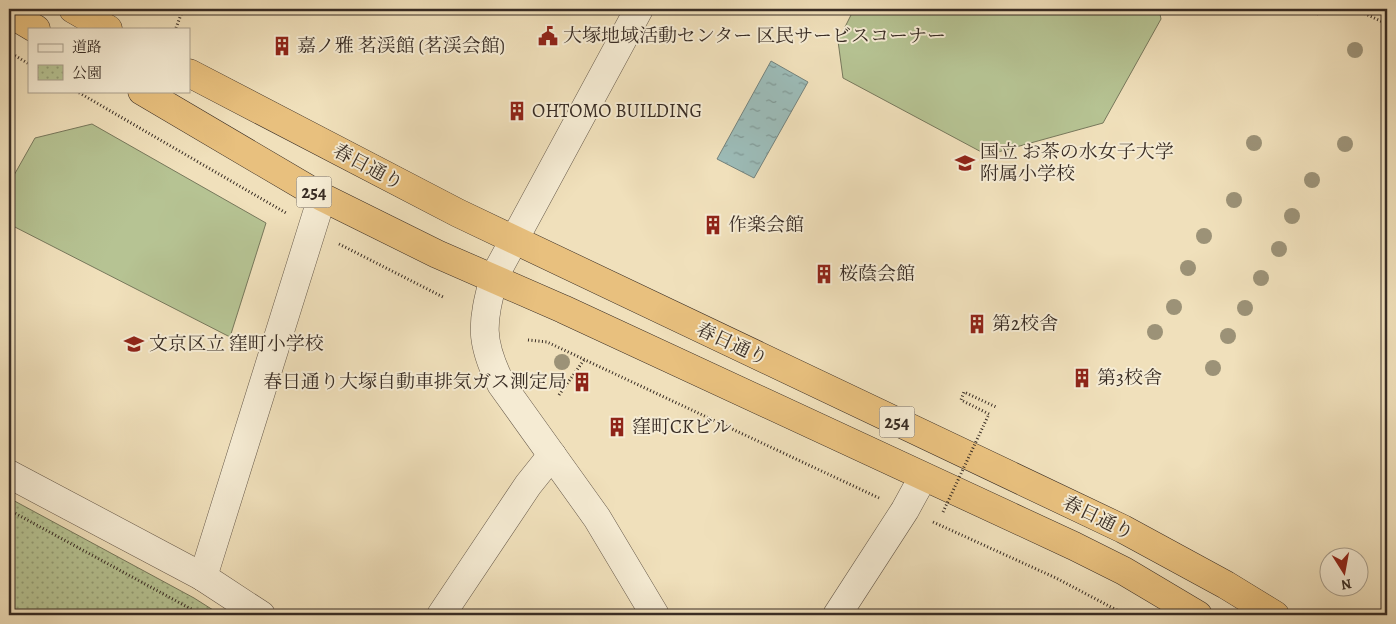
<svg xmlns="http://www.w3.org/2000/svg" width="1396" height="624" font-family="Alegreya,'Noto Serif JP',serif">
  <defs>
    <pattern id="park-dots" width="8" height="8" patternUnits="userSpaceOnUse" patternTransform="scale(1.25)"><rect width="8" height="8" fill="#b6c393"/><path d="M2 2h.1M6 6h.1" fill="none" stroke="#959f78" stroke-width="1.8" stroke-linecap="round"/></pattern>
    <pattern id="water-ripples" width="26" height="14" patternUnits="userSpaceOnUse" patternTransform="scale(1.25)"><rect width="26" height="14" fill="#9cbbb7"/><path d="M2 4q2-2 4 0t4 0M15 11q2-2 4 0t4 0" fill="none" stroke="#809895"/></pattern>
  </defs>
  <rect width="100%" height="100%" fill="#f0e0bb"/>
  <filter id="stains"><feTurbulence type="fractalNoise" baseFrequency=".004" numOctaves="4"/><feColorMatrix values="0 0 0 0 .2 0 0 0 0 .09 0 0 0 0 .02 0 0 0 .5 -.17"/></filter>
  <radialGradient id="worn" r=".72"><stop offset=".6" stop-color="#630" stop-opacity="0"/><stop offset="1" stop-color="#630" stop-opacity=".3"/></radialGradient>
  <g fill="#b6c393" stroke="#77785c">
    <path d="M854,9h305l2,10 -58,104 -116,32 -144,-77 -5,-37z"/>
    <path d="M92,124l174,99 -36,114 -221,-113v-40l26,-46z"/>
  </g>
  <path fill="url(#park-dots)" stroke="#77785c" d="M9,498l185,100 27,17h-212z"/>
  <path fill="url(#water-ripples)" stroke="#74827c" d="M771,61l37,21 -54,96 -37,-19z"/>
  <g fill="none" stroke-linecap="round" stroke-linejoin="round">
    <defs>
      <g id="minor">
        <path d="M639,9l-145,268c-12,46 -15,63 7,107l96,134 58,97"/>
        <path d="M9,474l194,103 58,38"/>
        <path d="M203,577l119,-380"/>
        <path d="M441,615l87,-130 24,-30"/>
        <path d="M837,615l68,-105 18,-33"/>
      </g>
      <g id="highway">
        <path d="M73,9l35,20"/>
        <path d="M9,13l27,16"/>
        <path d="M189,73l269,140 665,316 103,56 49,30"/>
        <path d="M142,91l180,106 115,57 126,55 511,237 50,25 74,44"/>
      </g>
    </defs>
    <use href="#minor" stroke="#66594a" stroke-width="29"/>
    <use href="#highway" stroke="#382c24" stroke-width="29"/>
    <g stroke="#382c24" stroke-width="3" stroke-dasharray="1 2.5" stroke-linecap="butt">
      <path d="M1314,9l1,5 39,-5"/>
      <path d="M1355,9l32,15"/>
      <path d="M176,28l7,-19"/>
      <path d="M9,52l20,12"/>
      <path d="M76,91l210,122"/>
      <path d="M339,244l104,53"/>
      <path d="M528,340l19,2 332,156"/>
      <path d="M559,395l25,-35"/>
      <path d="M989,414l-28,-14 3,-8 32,15"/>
      <path d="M9,510l193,105"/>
      <path d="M933,522l123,56 70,37"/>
    </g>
    <use href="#minor" stroke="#f5ebd3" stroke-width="28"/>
    <use href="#highway" stroke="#e8c07e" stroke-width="28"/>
    <path stroke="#382c24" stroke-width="3" stroke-dasharray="1 2.5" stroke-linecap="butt" d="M943,512l46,-98"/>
  </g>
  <g fill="#9c9277">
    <circle cx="1355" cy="50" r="8"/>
    <circle cx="1254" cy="143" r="8"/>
    <circle cx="1345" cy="144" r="8"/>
    <circle cx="1312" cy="180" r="8"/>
    <circle cx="1234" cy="200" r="8"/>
    <circle cx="1292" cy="216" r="8"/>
    <circle cx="1204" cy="236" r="8"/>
    <circle cx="1279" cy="249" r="8"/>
    <circle cx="1188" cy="268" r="8"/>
    <circle cx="1261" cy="278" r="8"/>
    <circle cx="1174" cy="307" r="8"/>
    <circle cx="1245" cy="308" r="8"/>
    <circle cx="1155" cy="332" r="8"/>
    <circle cx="1228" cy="336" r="8"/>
    <circle cx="562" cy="362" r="8"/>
    <circle cx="1213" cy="368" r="8"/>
  </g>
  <defs>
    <symbol id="civic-bare" viewBox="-9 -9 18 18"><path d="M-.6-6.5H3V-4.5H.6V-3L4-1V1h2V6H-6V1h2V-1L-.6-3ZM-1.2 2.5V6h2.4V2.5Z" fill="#8f2418" stroke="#f5ebd3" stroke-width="2.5" paint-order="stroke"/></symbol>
    <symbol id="building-bare" viewBox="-9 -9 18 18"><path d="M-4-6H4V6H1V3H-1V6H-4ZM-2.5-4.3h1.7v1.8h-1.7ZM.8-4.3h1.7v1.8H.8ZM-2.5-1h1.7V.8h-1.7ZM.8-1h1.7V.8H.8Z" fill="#8f2418" stroke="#f5ebd3" stroke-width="2.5" paint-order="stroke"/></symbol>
    <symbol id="school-bare" viewBox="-9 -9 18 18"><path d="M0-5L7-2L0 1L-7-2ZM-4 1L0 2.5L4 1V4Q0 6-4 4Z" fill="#8f2418" stroke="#f5ebd3" stroke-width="2.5" paint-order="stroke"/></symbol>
  </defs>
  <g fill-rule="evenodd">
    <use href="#civic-bare" x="534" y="22" width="28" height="28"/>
    <use href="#building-bare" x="268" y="32" width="28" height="28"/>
    <use href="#building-bare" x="503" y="97" width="28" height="28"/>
    <use href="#school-bare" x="951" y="149" width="28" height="28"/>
    <use href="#building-bare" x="699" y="211" width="28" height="28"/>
    <use href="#building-bare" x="810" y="260" width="28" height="28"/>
    <use href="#building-bare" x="963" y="310" width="28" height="28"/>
    <use href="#school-bare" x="120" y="330" width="28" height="28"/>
    <use href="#building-bare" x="1068" y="364" width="28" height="28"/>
    <use href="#building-bare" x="568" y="368" width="28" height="28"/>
    <use href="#building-bare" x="603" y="413" width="28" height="28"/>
  </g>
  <g text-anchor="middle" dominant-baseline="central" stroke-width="4" stroke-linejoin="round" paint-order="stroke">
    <g fill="#f5ebd3" stroke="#716558" stroke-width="1">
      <rect x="296.5" y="176.5" width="35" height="31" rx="4"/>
      <rect x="879.5" y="406.5" width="35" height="31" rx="4"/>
    </g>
    <g font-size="18" font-weight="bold" fill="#382c24">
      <text x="314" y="192">254</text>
      <text x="897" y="422">254</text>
    </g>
    <g font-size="19" fill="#382c24" stroke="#f5ebd3" text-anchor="start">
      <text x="563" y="36">大塚地域活動センター 区民サービスコーナー</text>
      <text x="297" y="46">嘉ノ雅 茗渓館 (茗渓会館)</text>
      <text x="532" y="111">OHTOMO BUILDING</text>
      <text x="980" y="152">国立 お茶の水女子大学<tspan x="980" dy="22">附属小学校</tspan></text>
      <text x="728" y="225">作楽会館</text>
      <text x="839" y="274">桜蔭会館</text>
      <text x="992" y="324">第2校舎</text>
      <text x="149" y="344">文京区立 窪町小学校</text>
      <text x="1097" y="378">第3校舎</text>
      <text x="567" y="382" text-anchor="end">春日通り大塚自動車排気ガス測定局</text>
      <text x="632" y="427">窪町CKビル</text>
    </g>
    <g font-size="19" fill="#382c24" stroke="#f5ebd3">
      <text transform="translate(368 167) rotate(28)">春日通り</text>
      <text transform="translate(732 344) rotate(25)">春日通り</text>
      <text transform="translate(1098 518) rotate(26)">春日通り</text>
    </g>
  </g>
  <rect width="1396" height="624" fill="none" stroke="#f0e0bb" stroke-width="30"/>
  <rect x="10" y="10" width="1376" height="604" fill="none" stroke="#382c24" stroke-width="2.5"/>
  <rect x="15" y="15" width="1366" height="594" fill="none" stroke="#382c24"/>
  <rect x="28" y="28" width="162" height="65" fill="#f5ebd3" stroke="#a99f8d"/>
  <rect x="38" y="44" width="25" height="8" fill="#f5ebd3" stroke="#a99f8d"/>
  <text x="72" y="52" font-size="15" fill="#382c24">道路</text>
  <rect x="38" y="65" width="25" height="15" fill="url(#park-dots)" stroke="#a99f8d"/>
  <text x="72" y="78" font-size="15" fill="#382c24">公園</text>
  <g transform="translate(1344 572) rotate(169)"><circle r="24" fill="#f5ebd3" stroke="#a99f8d"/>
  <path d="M0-4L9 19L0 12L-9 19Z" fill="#8f2418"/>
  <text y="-8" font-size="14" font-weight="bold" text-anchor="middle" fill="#382c24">N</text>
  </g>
  <rect width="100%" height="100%" filter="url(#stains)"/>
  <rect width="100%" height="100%" fill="url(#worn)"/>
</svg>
